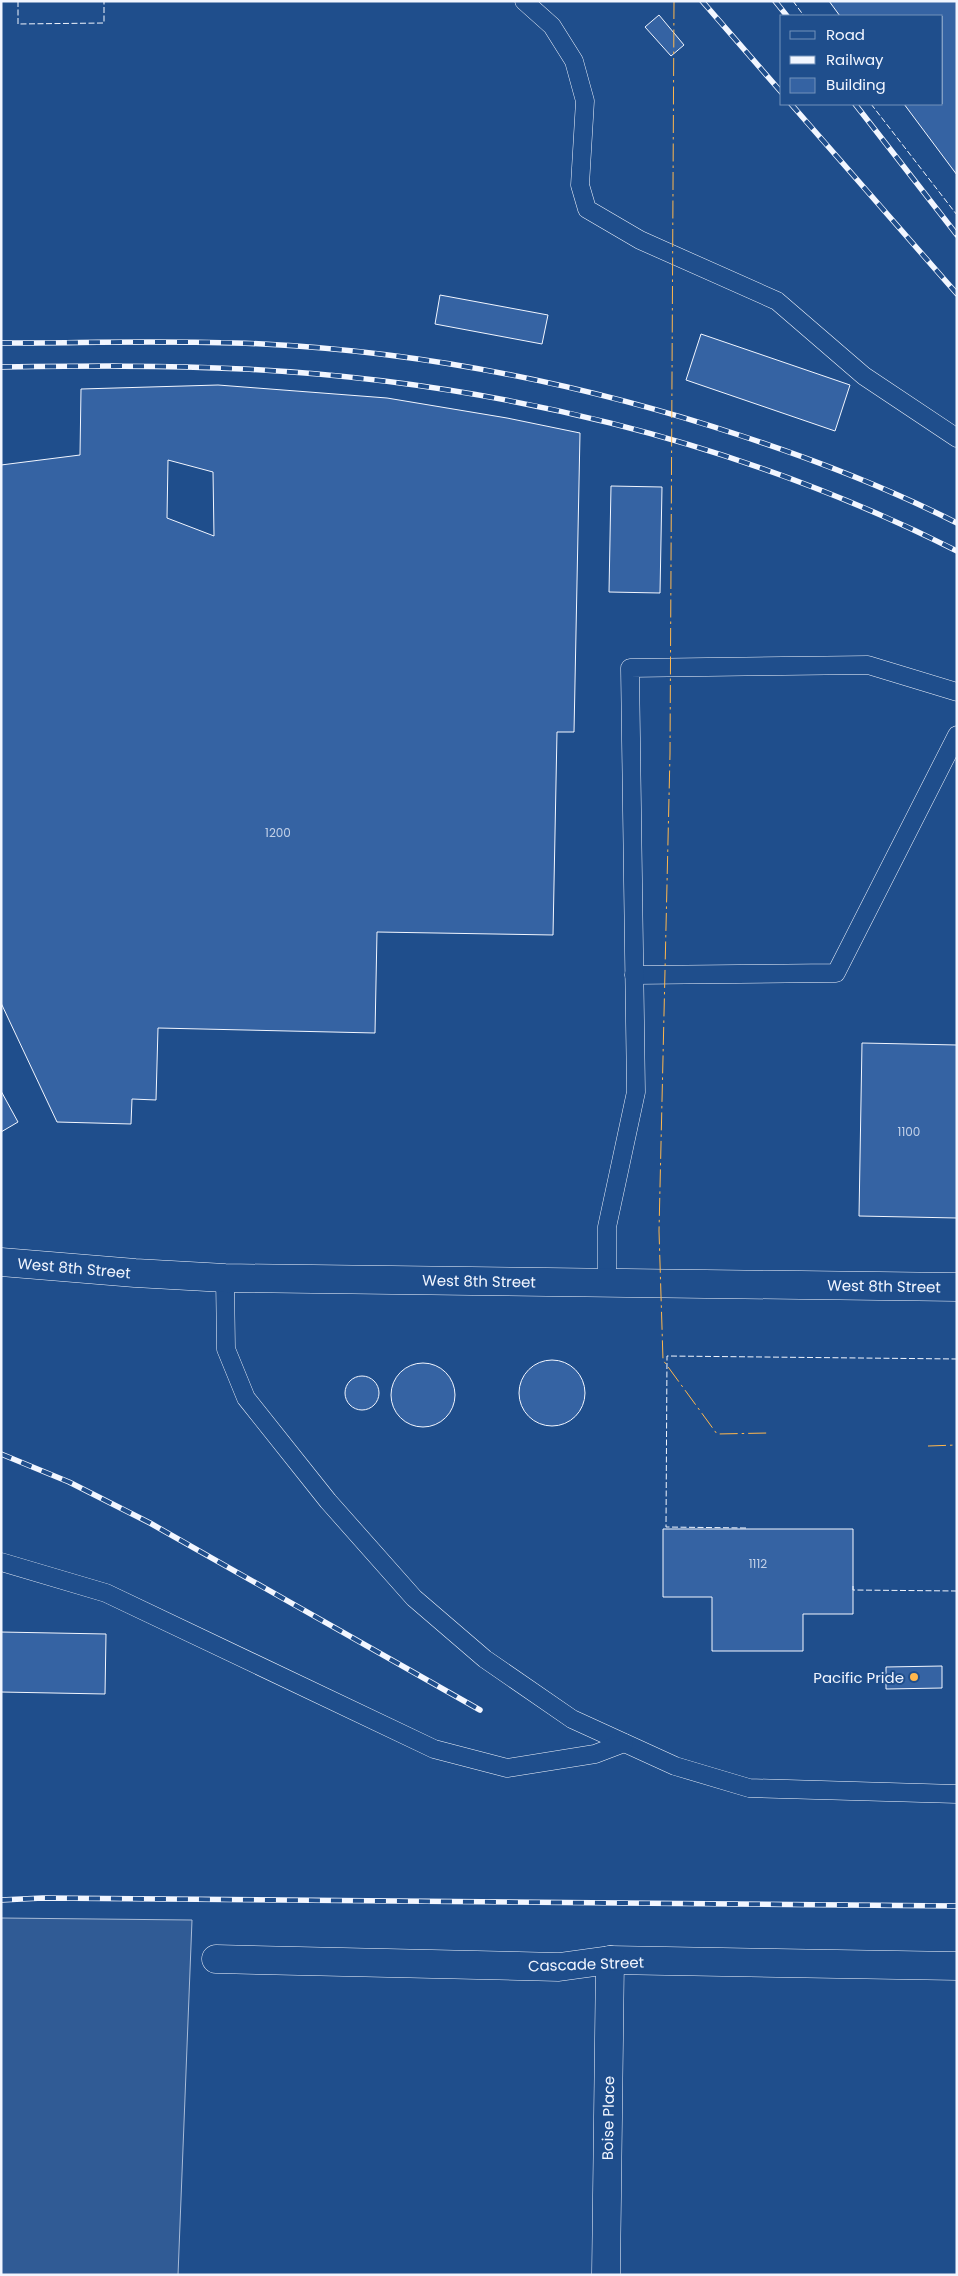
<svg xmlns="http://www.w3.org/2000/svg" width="958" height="2276" font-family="Poppins,sans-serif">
  <rect width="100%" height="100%" fill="#1f4e8c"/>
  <path fill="#305b95" stroke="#a8bbd7" d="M1,1918l191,2 -14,355h-177z"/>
  <g fill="#3563a3" stroke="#f2f6ff" fill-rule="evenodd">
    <path d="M829,1h128v174l-53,-71h38v-88h-102z"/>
    <path d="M659,15l25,30 -13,11 -26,-29z"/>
    <path d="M440,295l108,20 -6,29 -107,-20z"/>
    <path d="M701,334l149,51 -15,46 -149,-51z"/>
    <path d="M218,385l169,13 120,20 73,15 -6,299h-17l-4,203 -176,-3 -2,101 -217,-5 -2,72 -24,-1 -1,25 -74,-2 -56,-119v-538l79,-10 1,-66zM168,460l45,12 1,64 -47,-18z"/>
    <path d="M611,486l51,1 -2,106 -51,-1z"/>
    <path d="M862,1043l95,2v173l-98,-2z"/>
    <path d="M1,1091l17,31 -17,10z"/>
    <circle cx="552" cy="1393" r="33"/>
    <circle cx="423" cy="1395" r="32"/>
    <circle cx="362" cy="1393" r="17"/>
    <path d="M663,1529h190v85h-50v37h-91v-54h-49z"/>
    <path d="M1,1632l105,2 -1,60 -104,-2z"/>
    <path d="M942,1666v22l-56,1v-22z"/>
  </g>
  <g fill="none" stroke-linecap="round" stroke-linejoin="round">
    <defs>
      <g id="service">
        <path d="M524,1l28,25 22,35 11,40 -5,84 7,24 53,31 137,61 87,75 93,62"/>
        <path d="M634,975l202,-2 121,-238"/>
        <path d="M225,1278l1,71 20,49 82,103 86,97 71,61 87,60 103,47 74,22 208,6"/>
        <path d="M607,1283v-56l29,-135 -6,-424 238,-3 89,27"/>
        <path d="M1,1562l105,31 328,156 73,19 88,-14 29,-11"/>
      </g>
      <g id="minor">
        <path d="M216,1959l343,8 51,-7 347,6"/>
        <path d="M606,2275l4,-315"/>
      </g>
      <path id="tertiary" d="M1,1262l134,11 90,5 732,9"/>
    </defs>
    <use href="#service" stroke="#f2f6ff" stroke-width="19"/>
    <use href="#minor" stroke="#f2f6ff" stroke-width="29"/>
    <use href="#tertiary" stroke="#f2f6ff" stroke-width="29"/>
    <use href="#service" stroke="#1f4e8c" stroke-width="18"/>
    <use href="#minor" stroke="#1f4e8c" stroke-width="28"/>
    <use href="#tertiary" stroke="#1f4e8c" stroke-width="28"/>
    <defs>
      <g id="rail">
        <path d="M702,1l80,92"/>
        <path d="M775,1l12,15"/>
        <path d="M791,104l166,190"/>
        <path d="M855,104l102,131"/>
        <path d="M1,343c87,0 175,-3 262,1 163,8 324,41 479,92 73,24 146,52 215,87"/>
        <path d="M1,367c81,-1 162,-2 242,2 246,12 494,71 714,182"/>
        <path d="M1,1454l68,28 81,41 330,187"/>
        <path d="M1,1900l42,-2 914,8"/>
      </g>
    </defs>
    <use href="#rail" stroke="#f2f6ff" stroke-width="5.5"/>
    <use href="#rail" stroke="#1f4e8c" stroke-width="4" stroke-dasharray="11" stroke-linecap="butt"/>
    <g stroke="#f2f6ff" stroke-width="1" stroke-dasharray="6 2.5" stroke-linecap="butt">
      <path d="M18,1v23l86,-1v-22"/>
      <path d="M793,1l11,15"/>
      <path d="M871,104l86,111"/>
      <path d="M746,1528l-80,-1 1,-171 290,3"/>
      <path d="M853,1586v4l104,1"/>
    </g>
    <g stroke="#ffb74d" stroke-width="1" stroke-dasharray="18 4 2.5 4" stroke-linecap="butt">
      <path d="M674,1l-4,753 -11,477 4,129 54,74 51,-1"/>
      <path d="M928,1446l29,-1"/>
    </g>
  </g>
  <circle fill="#ffb74d" stroke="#1f4e8c" stroke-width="2" cx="914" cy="1677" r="5"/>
  <g text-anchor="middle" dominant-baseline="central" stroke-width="4" stroke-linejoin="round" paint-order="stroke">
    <g font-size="12" fill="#c3d1e8">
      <text x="278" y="832">1200</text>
      <text x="909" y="1131">1100</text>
      <text x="758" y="1563">1112</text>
    </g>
    <g font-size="15" fill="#f2f6ff" stroke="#1f4e8c">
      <text transform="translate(74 1268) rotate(5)">West 8th Street</text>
      <text transform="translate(479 1281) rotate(1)">West 8th Street</text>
      <text transform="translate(884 1286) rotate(1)">West 8th Street</text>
      <text transform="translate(586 1964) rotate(-2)">Cascade Street</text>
      <text transform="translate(608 2118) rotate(-89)">Boise Place</text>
    </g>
    <g font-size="15" fill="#f2f6ff" stroke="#1f4e8c" text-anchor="end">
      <text x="904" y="1677">Pacific Pride</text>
    </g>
  </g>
  <rect width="958" height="2276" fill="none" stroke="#f2f6ff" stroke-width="5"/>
  <rect x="780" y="15" width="162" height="90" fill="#1f4e8c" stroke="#7391ba"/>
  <rect x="790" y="31" width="25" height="8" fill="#1f4e8c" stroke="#7391ba"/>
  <text x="826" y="40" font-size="15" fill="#f2f6ff">Road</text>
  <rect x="790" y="56" width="25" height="8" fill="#f2f6ff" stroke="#7391ba"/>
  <text x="826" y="65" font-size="15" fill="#f2f6ff">Railway</text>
  <rect x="790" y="78" width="25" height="15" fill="#3563a3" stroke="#7391ba"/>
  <text x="826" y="90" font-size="15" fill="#f2f6ff">Building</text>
</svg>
